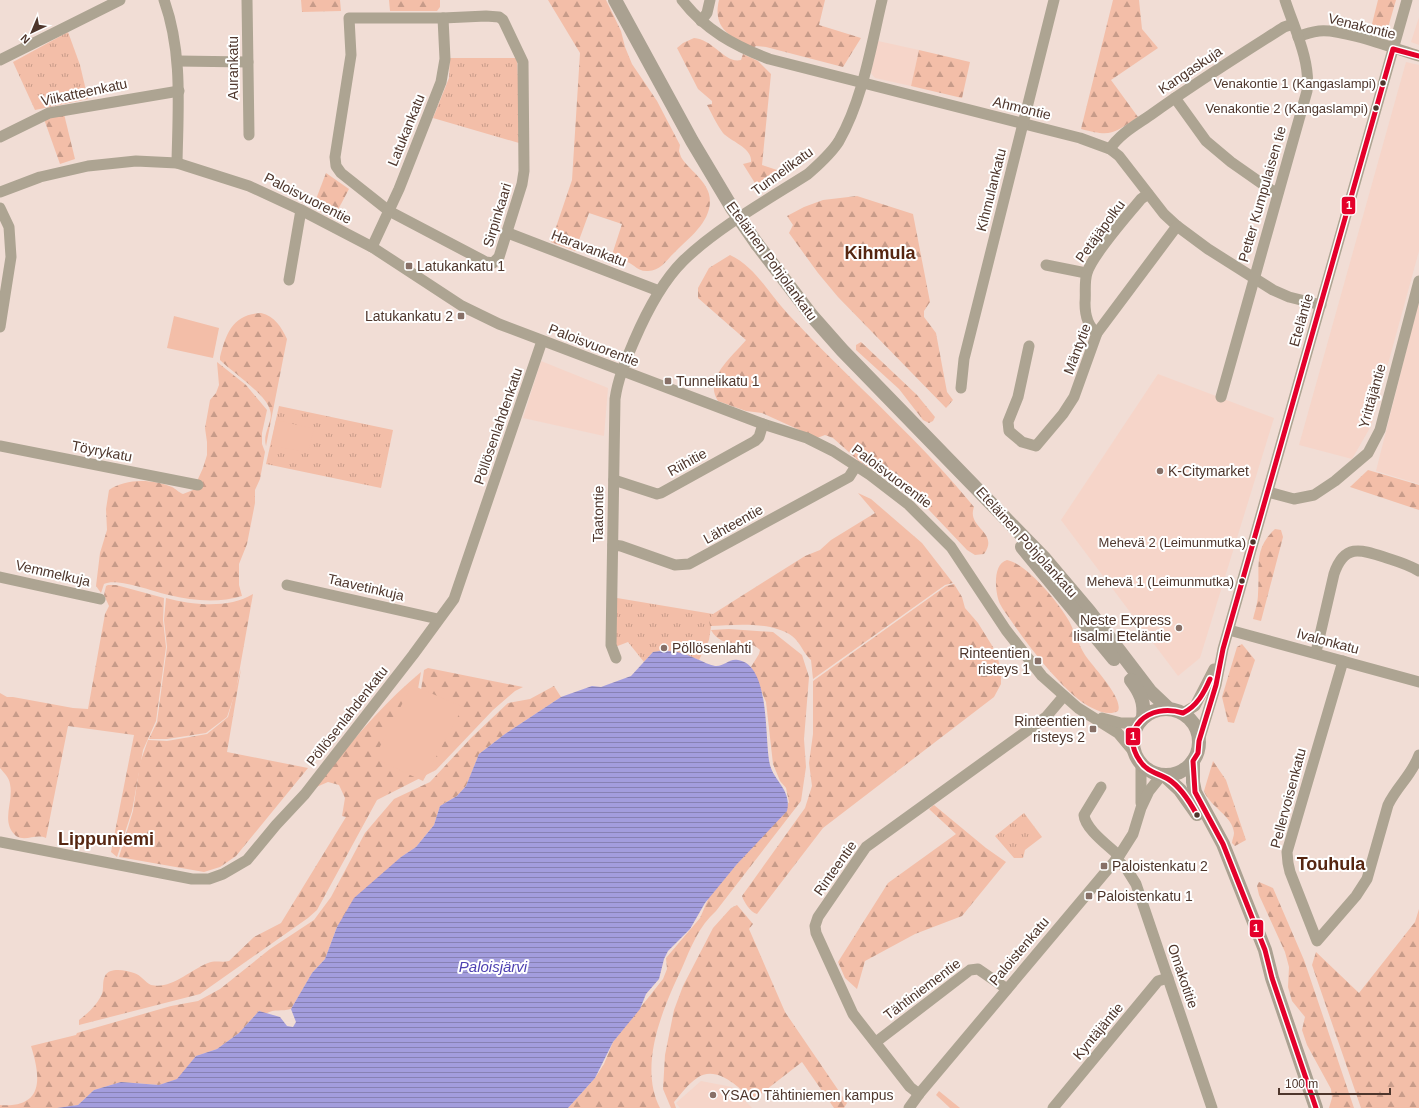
<svg xmlns="http://www.w3.org/2000/svg" width="1419" height="1108" font-family="Arial,sans-serif">
  <defs>
    <pattern id="grass-tufts" width="24" height="20" patternUnits="userSpaceOnUse"><rect width="24" height="20" fill="#f3bea8"/><path d="M3 7l-1-3M5 7V3M7 7l1-3M15 17l-1-3M17 17v-4M19 17l1-3" fill="none" stroke="#c79b89"/></pattern>
    <pattern id="forest-firs" width="22" height="20" patternUnits="userSpaceOnUse"><rect width="22" height="20" fill="#f3bea8"/><path d="M5 1l3.5 6h-7zM16 11l3.5 6h-7z" fill="#c79b89"/></pattern>
    <pattern id="water-rules" width="6" height="5" patternUnits="userSpaceOnUse"><rect width="6" height="5" fill="#a39ddd"/><path d="M0 2.5h6" fill="none" stroke="#8781b3"/></pattern>
  </defs>
  <rect width="100%" height="100%" fill="#f1ddd5"/>
  <g fill="#f6d5c9">
    <path d="M1419,17v28l-8,-3z"/>
    <path d="M878,41l41,9 -8,36 -36,-8 -4,-5z"/>
    <path d="M1406,62l13,3v186l-48,175 -19,33 -53,-14z"/>
    <path d="M1419,300v184l-43,-13z"/>
    <path d="M541,361l67,27 -4,48 -81,-18z"/>
    <path d="M1158,374l116,44 -74,240 -22,18 -117,-156z"/>
    <path d="M701,1081l31,6 20,21h-72l-4,-5z"/>
  </g>
  <g fill="url(#grass-tufts)">
    <path d="M68,32l12,33 8,34 -53,11 -22,-48z"/>
    <path d="M450,58h67l2,39v46l-86,-25 16,-40z"/>
    <path d="M279,406l114,24 -12,58 -115,-24z"/>
    <path d="M617,598l96,16 -4,26 -10,20 -17,-7 -29,-1 -9,10 -16,-20 -13,5z"/>
    <path d="M1024,813l18,24 -17,13 -2,8h-9l-19,-22z"/>
    <path d="M939,1091l21,17h-10l-14,-13z"/>
  </g>
  <g fill="url(#forest-firs)">
    <path d="M301,0h39l1,11 -39,1z"/>
    <path d="M389,0h51v7l-3,4h-47z"/>
    <path d="M548,0h58l15,31 4,16 7,17 25,37 23,44 -1,6 2,6c8,13 24,22 28,37 6,25 -19,43 -34,58 -8,7 -14,19 -27,19 -16,1 -15,-17 -39,-7l13,-40 -33,-11 -14,38 -24,-9 21,-62 8,-127z"/>
    <path d="M719,0h106l-6,25 42,13 -18,29 -77,-20 -10,-1 -3,2c-22,-11 -41,-19 -34,-48z"/>
    <path d="M1113,0h26l3,29 16,19 -47,32 27,37c-25,17 -27,20 -57,12z"/>
    <path d="M1378,0h18l-11,38 -16,-2z"/>
    <path d="M694,38c19,1 31,26 47,22l2,-6 15,7 13,13 -9,91 15,5 -5,7 -14,11 -15,-24 8,-2c2,-14 -21,-21 -28,-29 -6,-8 -11,-19 -16,-28l5,-1v-3l-14,-12 -21,-41 6,-5z"/>
    <path d="M919,50l51,12 -8,36 -51,-12z"/>
    <path d="M64,114l11,45 -15,5 -16,-45z"/>
    <path d="M326,173l23,16 -16,30 -20,-12z"/>
    <path d="M857,196l56,18 17,88 -6,9v6l12,16 11,59 6,8 -7,8 -108,-111 -20,-24 -29,-40 4,-8 -6,-9 17,-9 19,-7z"/>
    <path d="M730,255c23,11 35,32 51,51 8,10 18,19 27,29 55,57 116,110 166,172 -8,21 26,25 10,47l-9,1 -8,-5 -56,-59 -9,-6h-6l-36,-23 -27,-24 -8,-3 -8,3 -55,-25 -16,-2 -28,-10c-15,-22 15,-45 28,-61l-48,-42v-10l11,-20z"/>
    <path d="M261,313c14,3 20,14 26,26l-21,107c-4,-13 8,-25 4,-36 -4,-16 -38,-38 -50,-50v-3c6,-24 13,-43 41,-44z"/>
    <path d="M861,342l56,53 18,22 -2,4 -4,2 -6,-3 -24,-31 -43,-39v-5z"/>
    <path d="M217,362l29,23 21,25 -5,23v11l3,8 -5,27 -5,11v13l-8,41 -8,20v21l3,11c-23,7 -49,5 -73,-1 -15,-3 -52,-18 -65,-11l-3,9 -5,-7 4,-33 7,-23 -1,-21 3,-19c17,-12 44,-11 63,-3 4,2 6,5 11,7l10,-4 10,-22 4,-13v-13l-2,-14 5,-28 6,-7 3,-8z"/>
    <path d="M1368,470l51,15v25l-69,-23z"/>
    <path d="M858,493l13,6 51,44 31,40 -8,2 -132,94 -2,-19c-8,-7 -10,-17 -19,-24 -22,-15 -57,-11 -82,-10l-1,-5 4,-7 92,-58 15,-6 11,-10 44,-27z"/>
    <path d="M1275,529l6,1 2,7 -22,84 -8,-2c2,-8 5,-17 5,-25 2,-27 -5,-45 17,-65z"/>
    <path d="M1007,560c20,4 52,43 62,61 6,11 9,23 16,34 7,11 39,43 33,56 -12,7 -31,-5 -40,-12 -24,-20 -48,-51 -66,-77 -4,-6 -9,-12 -12,-18 -5,-11 -8,-40 7,-44z"/>
    <path d="M954,584l8,13 3,11 13,15 18,29 5,18v14l-7,13 -171,131 -63,82 -3,4c-7,-2 -13,-12 -15,-18l63,-88 7,-22 -3,-23 4,-29v-53l133,-95z"/>
    <path d="M108,585h8l48,13 -1,22 3,27 -10,74 -13,29 -11,61 -15,46 -6,-5 23,-117 -66,-9 -22,112c-10,-5 -20,4 -30,-2 -16,-14 -2,-34 -6,-52 -1,-7 -6,-11 -10,-16v-75l7,4h6l60,11 15,1 17,-95 4,-8 -5,-11 2,-9z"/>
    <path d="M253,594l-17,96 -9,27 -21,16 -39,6h-18l8,-17 10,-75 -3,-27 2,-22c26,7 63,11 87,-4z"/>
    <path d="M729,629l44,3 29,23 7,22 -5,62 2,28 -5,34 -85,110c-17,15 -25,36 -34,57 -19,40 -44,97 -22,140h-92l27,-30 9,-14 9,-22 50,-63 4,-10 -1,-11 34,-40 9,-21 80,-95 -3,-14 -6,-7 -7,-17 -7,-62 -15,-35 8,-13 1,-4c-13,-14 -37,2 -49,-20z"/>
    <path d="M1242,644l13,16 -21,63 -6,-1 -6,-25 15,-50z"/>
    <path d="M428,668l95,19 -8,4 -22,19 -57,60 -59,30 -60,110 -9,8 -108,76 -121,31v-5c9,-7 18,-15 23,-26 2,-6 0,-12 3,-18 4,-9 21,-6 29,-3 7,2 11,9 17,12 20,5 39,-15 57,-22 7,-3 14,0 21,-2l25,-24 27,-14 65,-106 -4,-1 3,-18 -6,-13 -11,-3 -14,6c33,-41 66,-82 107,-116l-3,17 3,1 3,-20z"/>
    <path d="M241,669l-14,83 81,16 -72,88 -16,11 -16,5 -85,-15 14,-46 7,-48 8,-23 19,1 40,-7 21,-17z"/>
    <path d="M554,686l7,11 -56,37 -26,20 -13,32 -9,10 -17,10 -6,19 -18,22 -15,10 -64,70 -12,32 -13,14 -21,36c-10,3 -15,-1 -26,5l-6,-3 -20,22 -22,16 -21,7 -18,23 -19,6 -38,-3 -27,8 -16,15 -21,3h-57v-3c44,3 41,-27 31,-59l45,-11 1,-2 94,-27 27,-5 22,-12 50,-40 44,-29 17,-23 34,-64 29,-34 36,-17 41,-44 37,-35 22,-4z"/>
    <path d="M1213,761l13,19 20,60 -11,6 -3,-3c0,-3 2,-7 2,-10 -1,-17 -24,-26 -30,-42z"/>
    <path d="M934,805l52,43 20,14 -44,54 -47,18 -50,27 -8,28 -12,-11 -7,-16 50,-79 68,-49 -27,-25z"/>
    <path d="M1259,882l14,6 31,72 50,148h-25l3,-10 -1,-9 -24,-44 -5,-15 3,-13 -13,-16 -4,-14 1,-20 -4,-15 -26,-57 -2,-9z"/>
    <path d="M737,905l16,19 -4,5 36,83 62,91 -3,5h-10l-32,-46 -49,38c-14,-12 -36,-36 -56,-22 -9,6 -16,16 -23,24l2,6h-5l-8,-19 2,-34 9,-45 9,-24 30,-58 18,-20z"/>
    <path d="M1419,909v199h-58l-49,-143 4,-13 43,41 56,-71z"/>
  </g>
  <g fill="#f3bea8">
    <path d="M174,316l45,12 -6,30 -46,-10z"/>
    <path d="M276,420l38,9 -6,24 -37,-8z"/>
    <path d="M412,685l51,22 -40,74 -49,-23z"/>
  </g>
  <path fill="url(#water-rules)" d="M660,651c7,0 14,0 21,2 12,3 22,10 34,13 9,1 14,-8 23,-6 33,5 26,80 32,105 4,16 22,25 17,46l-50,53 -32,39 -15,26 -22,22 -4,8 -5,20 -13,15 -6,15 -27,33 -18,36 -27,30h-511l21,-3 16,-15 27,-8 38,3 18,-6 19,-23 21,-7 22,-16 20,-22 21,6 7,9 6,1 3,-5 -5,-13 21,-36 13,-14 12,-32 17,-29 47,-41 15,-10 18,-22 6,-19 17,-10 9,-10 13,-32 26,-20 56,-37 31,-11 9,1 30,-11 22,-24z"/>
  <g fill="none" stroke-linecap="round" stroke-linejoin="round">
    <g stroke="#ada492" stroke-width="11">
      <path d="M164,0c19,53 14,108 13,163"/>
      <path d="M247,0l2,135"/>
      <path d="M682,0c23,30 53,46 87,59l311,79 30,11 9,7 45,58 13,12 31,23 65,41 16,7 32,8"/>
      <path d="M486,16l13,1 4,3 20,42 1,109 -2,13 -23,73 -6,6 -7,-1 -97,-51 -48,-38 -5,-7 -1,-9 16,-102 -2,-37h94z"/>
      <path d="M701,21l6,-8 3,-13"/>
      <path d="M1298,37c7,-3 13,-5 21,-6 21,-3 77,18 100,25"/>
      <path d="M0,60l120,-60"/>
      <path d="M178,61l70,1"/>
      <path d="M1175,98l31,43 25,21 40,28 7,2"/>
      <path d="M0,137l49,-24 130,-22"/>
      <path d="M1110,149c9,-15 28,-25 42,-35 43,-31 88,-59 132,-87l9,-3"/>
      <path d="M0,192l40,-15 48,-11 48,-5 41,2 72,23 52,24 71,37 90,59 37,18 264,100 44,14 26,13 37,24 39,30 42,42 55,83 36,46 36,32 40,25 15,18"/>
      <path d="M0,208l9,19 2,30 -11,70"/>
      <path d="M508,233l151,58"/>
      <path d="M372,247l27,-58 42,-107 4,-23 -2,-41"/>
      <path d="M1046,265l40,8"/>
      <path d="M289,280l12,-70"/>
      <path d="M1097,333c-10,-7 -12,-18 -12,-30 1,-9 -1,-21 2,-30 5,-18 41,-58 54,-74l7,-5"/>
      <path d="M1029,346l-11,51 -10,25 1,9 13,11 14,4 27,-32 11,-17 23,-64 80,-107"/>
      <path d="M961,388l3,-29 90,-359"/>
      <path d="M1221,397l86,-306c4,-30 -13,-63 -22,-91"/>
      <path d="M0,446l198,39"/>
      <path d="M614,480l43,14 4,-1 94,-52 4,-4 4,-13"/>
      <path d="M1268,492l26,7 20,-4 21,-14 33,-28 12,-23 39,-149"/>
      <path d="M613,545l8,1 54,19 14,-1 160,-87 7,-11"/>
      <path d="M0,577l100,22"/>
      <path d="M287,585l151,34"/>
      <path d="M1229,630l190,52"/>
      <path d="M1316,652l18,-78c10,-30 26,-25 50,-17 12,4 24,7 35,14"/>
      <path d="M616,658l-5,-13 4,-246c3,-21 11,-39 19,-58 12,-28 27,-58 49,-80 34,-33 84,-61 125,-87 11,-10 23,-20 31,-33 24,-42 32,-95 43,-141"/>
      <path d="M1343,661l-56,191 1,11 2,9 27,69 39,-45 11,-17 21,-74c9,-19 24,-30 31,-50"/>
      <path d="M1183,713l12,-7 19,-37"/>
      <path d="M1102,718l19,5h18"/>
      <path d="M1199,741l17,-56 7,-36 184,-649"/>
      <path d="M1101,787l-17,28c1,14 25,31 35,41"/>
      <path d="M1141,803v-39"/>
      <path d="M0,842l192,37h17l14,-5 24,-14 29,-35 29,-31 108,-139 41,-56 88,-258"/>
      <path d="M1116,859l10,9 10,16 76,224"/>
      <path d="M876,1042l94,-72 8,-1 29,20"/>
      <path d="M919,1094l-9,-7 -57,-73 -37,-81 -1,-7 3,-9 48,-70 180,-130 17,-20"/>
      <path d="M909,1108l10,-14 200,-238 14,-22 8,-26 8,-17 12,-15"/>
      <path d="M1053,1108l105,-127 10,-3"/>
    </g>
    <g stroke="#aaa191" stroke-width="14">
      <path d="M615,0l77,141 40,67"/>
      <path d="M757,244l55,72 30,34 203,209 44,52 61,80 19,18"/>
      <path d="M1022,547l92,112"/>
      <path d="M1131,680c9,12 14,22 12,38"/>
      <circle cx="1166" cy="742" r="33"/>
      <path d="M1193,761v21l2,10 28,52 42,106 7,28 44,130"/>
      <path d="M1165,776l15,14 17,24"/>
    </g>
    <path stroke="#aaa191" stroke-width="14" d="M732,208l25,36"/>
    <defs>
      <g id="bus-1">
        <path d="M1197,815c-7,-13 -16,-28 -29,-36 -10,-6 -21,-7 -28,-18 -22,-32 9,-59 43,-48 14,-7 21,-20 27,-34"/>
        <path d="M1316,1108l-44,-130 -7,-28 -42,-106 -28,-52 -2,-31 5,-8 1,-12 17,-56 7,-36 170,-600 26,7"/>
      </g>
    </defs>
    <use href="#bus-1" stroke="#fff" stroke-width="8"/>
    <use href="#bus-1" stroke="#e4002b" stroke-width="5"/>
  </g>
  <g fill="#4e362c" stroke="#fff" stroke-width="1.5">
    <circle cx="1383" cy="83" r="3.5"/>
    <circle cx="1376" cy="108" r="3.5"/>
    <circle cx="1253" cy="542" r="3.5"/>
    <circle cx="1242" cy="581" r="3.5"/>
    <circle cx="1197" cy="815" r="3.5"/>
  </g>
  <g fill="#877067" stroke="#fff" stroke-width="1.5">
    <rect x="405" y="262" width="8" height="8" rx="2"/>
    <rect x="457" y="312" width="8" height="8" rx="2"/>
    <rect x="664" y="377" width="8" height="8" rx="2"/>
    <circle cx="1160" cy="471" r="4"/>
    <circle cx="1179" cy="628" r="4"/>
    <circle cx="664" cy="648" r="4"/>
    <rect x="1034" y="657" width="8" height="8" rx="2"/>
    <rect x="1089" y="725" width="8" height="8" rx="2"/>
    <rect x="1100" y="862" width="8" height="8" rx="2"/>
    <rect x="1085" y="892" width="8" height="8" rx="2"/>
    <circle cx="713" cy="1095" r="4"/>
  </g>
  <g text-anchor="middle" dominant-baseline="central" stroke-width="4" stroke-linejoin="round" paint-order="stroke">
    <g font-size="13" fill="#4e362c" stroke="#fff" text-anchor="end">
      <text x="1376" y="83">Venakontie 1 (Kangaslampi)</text>
      <text x="1368" y="108">Venakontie 2 (Kangaslampi)</text>
      <text x="1246" y="542">Mehevä 2 (Leimunmutka)</text>
      <text x="1234" y="581">Mehevä 1 (Leimunmutka)</text>
    </g>
    <g font-size="14" fill="#4e362c" stroke="#fff">
      <text transform="translate(1362 26) rotate(14)">Venakontie</text>
      <text transform="translate(233 68) rotate(-90)">Aurankatu</text>
      <text transform="translate(1190 70) rotate(-34)">Kangaskuja</text>
      <text transform="translate(84 92) rotate(-12)">Viikatteenkatu</text>
      <text transform="translate(1022 108) rotate(14)">Ahmontie</text>
      <text transform="translate(406 130) rotate(-68)">Latukankatu</text>
      <text transform="translate(782 171) rotate(-36)">Tunnelikatu</text>
      <text transform="translate(991 190) rotate(-76)">Kihmulankatu</text>
      <text transform="translate(1262 194) rotate(-74)">Petter Kumpulaisen tie</text>
      <text transform="translate(308 198) rotate(27)">Paloisvuorentie</text>
      <text transform="translate(497 215) rotate(-73)">Sirpinkaari</text>
      <text transform="translate(1100 231) rotate(-54)">Petäjäpolku</text>
      <text transform="translate(589 248) rotate(21)">Haravankatu</text>
      <text transform="translate(772 261) rotate(54)">Eteläinen Pohjolankatu</text>
      <text transform="translate(1301 320) rotate(-74)">Eteläntie</text>
      <text transform="translate(594 345) rotate(21)">Paloisvuorentie</text>
      <text transform="translate(1077 349) rotate(-69)">Mäntytie</text>
      <text transform="translate(1372 396) rotate(-74)">Yrittäjäntie</text>
      <text transform="translate(498 426) rotate(-71)">Pöllösenlahdenkatu</text>
      <text transform="translate(102 451) rotate(11)">Töyrykatu</text>
      <text transform="translate(687 462) rotate(-29)">Riihitie</text>
      <text transform="translate(892 476) rotate(37)">Paloisvuorentie</text>
      <text transform="translate(598 514) rotate(-89)">Taatontie</text>
      <text transform="translate(733 524) rotate(-29)">Lähteentie</text>
      <text transform="translate(1027 542) rotate(48)">Eteläinen Pohjolankatu</text>
      <text transform="translate(53 573) rotate(13)">Vemmelkuja</text>
      <text transform="translate(366 587) rotate(13)">Taavetinkuja</text>
      <text transform="translate(1328 641) rotate(15)">Ivalonkatu</text>
      <text transform="translate(347 716) rotate(-52)">Pöllösenlahdenkatu</text>
      <text transform="translate(1288 798) rotate(-75)">Pellervoisenkatu</text>
      <text transform="translate(835 868) rotate(-55)">Rinteentie</text>
      <text transform="translate(1019 951) rotate(-50)">Paloistenkatu</text>
      <text transform="translate(1183 976) rotate(71)">Omakotitie</text>
      <text transform="translate(922 989) rotate(-37)">Tähtiniementie</text>
      <text transform="translate(1098 1031) rotate(-50)">Kyntäjäntie</text>
    </g>
    <g font-size="14" fill="#4e362c" stroke="#fff" text-anchor="start">
      <text x="417" y="266">Latukankatu 1</text>
      <text x="453" y="316" text-anchor="end">Latukankatu 2</text>
      <text x="676" y="381">Tunnelikatu 1</text>
      <text x="1168" y="471">K-Citymarket</text>
      <text x="1171" y="620" text-anchor="end">Neste Express<tspan x="1171" dy="16">Iisalmi Eteläntie</tspan></text>
      <text x="672" y="648">Pöllösenlahti</text>
      <text x="1030" y="653" text-anchor="end">Rinteentien<tspan x="1030" dy="16">risteys 1</tspan></text>
      <text x="1085" y="721" text-anchor="end">Rinteentien<tspan x="1085" dy="16">risteys 2</tspan></text>
      <text x="1112" y="866">Paloistenkatu 2</text>
      <text x="1097" y="896">Paloistenkatu 1</text>
      <text x="721" y="1095">YSAO Tähtiniemen kampus</text>
    </g>
    <g font-size="15" font-style="italic" fill="#4f42b1" stroke="#fff">
      <text x="493" y="966">Paloisjärvi</text>
    </g>
    <g font-size="18" font-weight="bold" fill="#562611" stroke="#fff">
      <text x="880" y="253">Kihmula</text>
      <text x="106" y="839">Lippuniemi</text>
      <text x="1331" y="864">Touhula</text>
    </g>
  </g>
  <g stroke="#fff" stroke-width="1.5">
    <rect x="1341" y="196" width="15" height="19" rx="4" fill="#e4002b"/>
    <rect x="1125" y="727" width="16" height="19" rx="4" fill="#e4002b"/>
    <rect x="1249" y="919" width="15" height="19" rx="4" fill="#e4002b"/>
  </g>
  <g font-size="11" text-anchor="middle" font-weight="bold" fill="#fff">
    <text x="1349" y="209">1</text>
    <text x="1133" y="740">1</text>
    <text x="1256" y="932">1</text>
  </g>
  <g transform="translate(32 32) rotate(224)" stroke="#ffffff" stroke-width="3" paint-order="stroke">
  <path d="M0-3L7 15L0 10L-7 15Z" fill="#4e362c"/>
  <text y="-6" font-size="11" font-weight="bold" text-anchor="middle" fill="#4e362c">N</text>
  </g>
  <path d="M1279 1088v6h111v-6" fill="none" stroke="#4e362c" stroke-width="2"/>
  <text x="1285" y="1088" font-size="12" fill="#4e362c" stroke="#ffffff" stroke-width="3" paint-order="stroke">100 m</text>
</svg>
